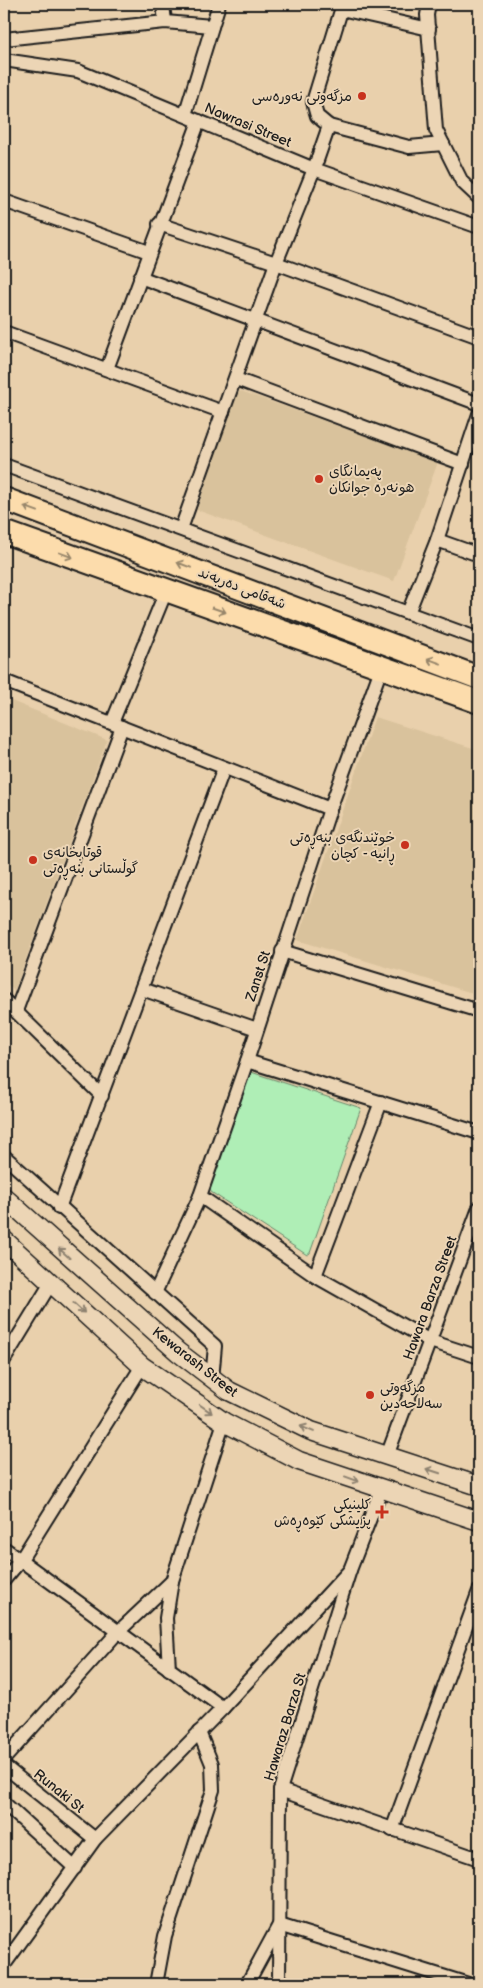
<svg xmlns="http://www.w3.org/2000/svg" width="483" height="1988" font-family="'Balsamiq Sans','Playpen Sans Arabic',sans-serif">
  <rect width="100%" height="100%" fill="#e9d0ac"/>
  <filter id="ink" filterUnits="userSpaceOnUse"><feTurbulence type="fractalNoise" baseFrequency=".02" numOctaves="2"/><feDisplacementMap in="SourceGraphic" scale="10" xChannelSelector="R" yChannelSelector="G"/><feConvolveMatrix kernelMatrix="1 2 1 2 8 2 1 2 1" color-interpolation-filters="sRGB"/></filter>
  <g filter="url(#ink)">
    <g fill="#d9c29c">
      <path d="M241,391l197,71 -44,119 -197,-71 38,-115z"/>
      <path d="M4,698l103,42 -93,251 -10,-10z"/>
      <path d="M375,717l104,33v245l-182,-55z"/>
    </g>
    <path fill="#afeeb6" stroke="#668569" d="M251,1072l110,36 -51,145 -3,2 -96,-63 -1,-3 7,-27z"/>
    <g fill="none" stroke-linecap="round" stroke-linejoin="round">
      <defs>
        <g id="street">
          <path d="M163,4l2,18"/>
          <path d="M429,4l-2,11 9,115 26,52 17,16"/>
          <path d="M341,9l88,20"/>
          <path d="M4,39l161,-17 47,4"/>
          <path d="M4,60l74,11 236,98 165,58"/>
          <path d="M185,115l34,-111"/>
          <path d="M329,126l80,21 34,-3"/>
          <path d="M4,201l145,51"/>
          <path d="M159,224l117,39 203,74"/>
          <path d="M140,277l339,127"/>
          <path d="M4,332l219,80"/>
          <path d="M107,369l92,-248"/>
          <path d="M236,379l227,85"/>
          <path d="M4,465l475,174"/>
          <path d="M181,529l95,-266 38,-94 15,-43 -12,-10 -4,-14 30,-98"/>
          <path d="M437,540l42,15"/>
          <path d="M408,613l29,-73 42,-126"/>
          <path d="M4,681l326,128"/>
          <path d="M112,723l54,-132"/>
          <path d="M282,951l197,60"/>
          <path d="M142,989l115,40"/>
          <path d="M4,1000l98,96"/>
          <path d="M16,1011l106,-284"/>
          <path d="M247,1061l232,72"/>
          <path d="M4,1156l211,190 -3,33"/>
          <path d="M200,1196l115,80 115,65 49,16"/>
          <path d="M59,1208l165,-440"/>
          <path d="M315,1276l66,-174"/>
          <path d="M155,1293l45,-97 47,-135 83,-252 52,-143"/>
          <path d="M4,1360l47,-77"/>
          <path d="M387,1456l92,-248"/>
          <path d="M4,1548l219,160"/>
          <path d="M4,1580l16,-19 122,-195"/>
          <path d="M169,1669l-3,-51 6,-37"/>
          <path d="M4,1759l114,-127 54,-51 52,-159"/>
          <path d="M4,1766l91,73"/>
          <path d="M280,1790l199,69"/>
          <path d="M4,1803l71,65"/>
          <path d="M392,1830l87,-239"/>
          <path d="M4,1965l91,-126 128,-131 127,-138"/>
          <path d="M159,1984l-2,-5 8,-43 48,-146 -1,-26 -13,-32"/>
          <path d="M247,1984l32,-59 189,59"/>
          <path d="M279,1984l1,-194 70,-220 31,-80"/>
        </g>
        <g id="secondary">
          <path d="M4,1197l174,155 51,39 82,40 168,55"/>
          <path d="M4,1240l138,126 82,56 75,39 180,60"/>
        </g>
        <g id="highway">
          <path d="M4,499l475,179"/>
          <path d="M4,532l475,170"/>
        </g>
      </defs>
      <use href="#street" stroke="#1c1c1c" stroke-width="16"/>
      <use href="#secondary" stroke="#1c1c1c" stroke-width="21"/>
      <use href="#highway" stroke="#1c1c1c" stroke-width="26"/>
      <use href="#street" stroke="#ecd5b5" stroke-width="12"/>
      <use href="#secondary" stroke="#ecd5b5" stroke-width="18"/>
      <use href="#highway" stroke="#fcdcac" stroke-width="22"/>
    </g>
    <defs><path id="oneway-shaft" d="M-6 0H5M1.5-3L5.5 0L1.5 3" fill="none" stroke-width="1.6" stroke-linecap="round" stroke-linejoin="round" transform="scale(1.25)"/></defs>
    <g stroke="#97866b">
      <use href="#oneway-shaft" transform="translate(31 509) rotate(-160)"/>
      <use href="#oneway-shaft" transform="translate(66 555) rotate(20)"/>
      <use href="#oneway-shaft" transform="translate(184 565) rotate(-159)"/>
      <use href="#oneway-shaft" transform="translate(219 610) rotate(19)"/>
      <use href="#oneway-shaft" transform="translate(434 661) rotate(-160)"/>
    </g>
    <g stroke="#8e8270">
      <use href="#oneway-shaft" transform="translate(64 1253) rotate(-138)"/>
      <use href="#oneway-shaft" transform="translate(79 1308) rotate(42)"/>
      <use href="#oneway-shaft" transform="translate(206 1409) rotate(35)"/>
      <use href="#oneway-shaft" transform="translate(307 1429) rotate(-157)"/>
      <use href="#oneway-shaft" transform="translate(433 1471) rotate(-162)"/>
      <use href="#oneway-shaft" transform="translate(352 1479) rotate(20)"/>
    </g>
  </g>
  <g fill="#c8321e" stroke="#ecd5b5" stroke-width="2">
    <circle cx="362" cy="96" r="5"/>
    <circle cx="319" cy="479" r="5"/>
    <circle cx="405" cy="845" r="5"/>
    <circle cx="33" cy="860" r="5"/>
    <circle cx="370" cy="1395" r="5"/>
    <path d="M379.5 1504.5h5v5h5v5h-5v5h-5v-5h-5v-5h5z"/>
  </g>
  <g text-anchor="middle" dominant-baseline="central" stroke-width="4" stroke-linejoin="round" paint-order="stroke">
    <g font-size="14" fill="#1c1c1c" stroke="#ecd5b5" text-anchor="end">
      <text x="352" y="96">مزگەوتی نەورەسی</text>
      <text x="329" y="471" text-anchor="start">پەیمانگای<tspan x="329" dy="16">هونەرە جوانکان</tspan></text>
      <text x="395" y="837">خوێندنگەی بنەڕەتی<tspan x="395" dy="16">ڕانیە - کچان</tspan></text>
      <text x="43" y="852" text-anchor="start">قوتابخانه‌ی<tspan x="43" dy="16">گوڵستانی بنه‌ڕه‌تی</tspan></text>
      <text x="380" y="1387" text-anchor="start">مزگەوتی<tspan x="380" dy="16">سەلاحەدین</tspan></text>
      <text x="371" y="1504">كلینیكی<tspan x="371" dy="16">پزیشكی كێوەڕەش</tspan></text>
    </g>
    <g font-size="14" fill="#1c1c1c" stroke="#ecd5b5">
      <text transform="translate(248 125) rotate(23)">Nawrasi Street</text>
      <text transform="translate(242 588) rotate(21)">شەقامی دەربەند</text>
      <text transform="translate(258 976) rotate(-72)">Zanst St</text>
      <text transform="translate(430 1298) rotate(-70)">Hawara Barza Street</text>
      <text transform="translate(195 1362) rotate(38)">Kewarash Street</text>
      <text transform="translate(285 1727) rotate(-73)">Hawaraz Barza St</text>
      <text transform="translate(59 1791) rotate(39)">Runaki St</text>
    </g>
  </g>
  <rect width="483" height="1988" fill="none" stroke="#ecd5b5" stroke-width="20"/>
  <rect x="10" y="10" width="463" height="1968" fill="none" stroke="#1c1c1c" stroke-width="2" filter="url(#ink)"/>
</svg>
